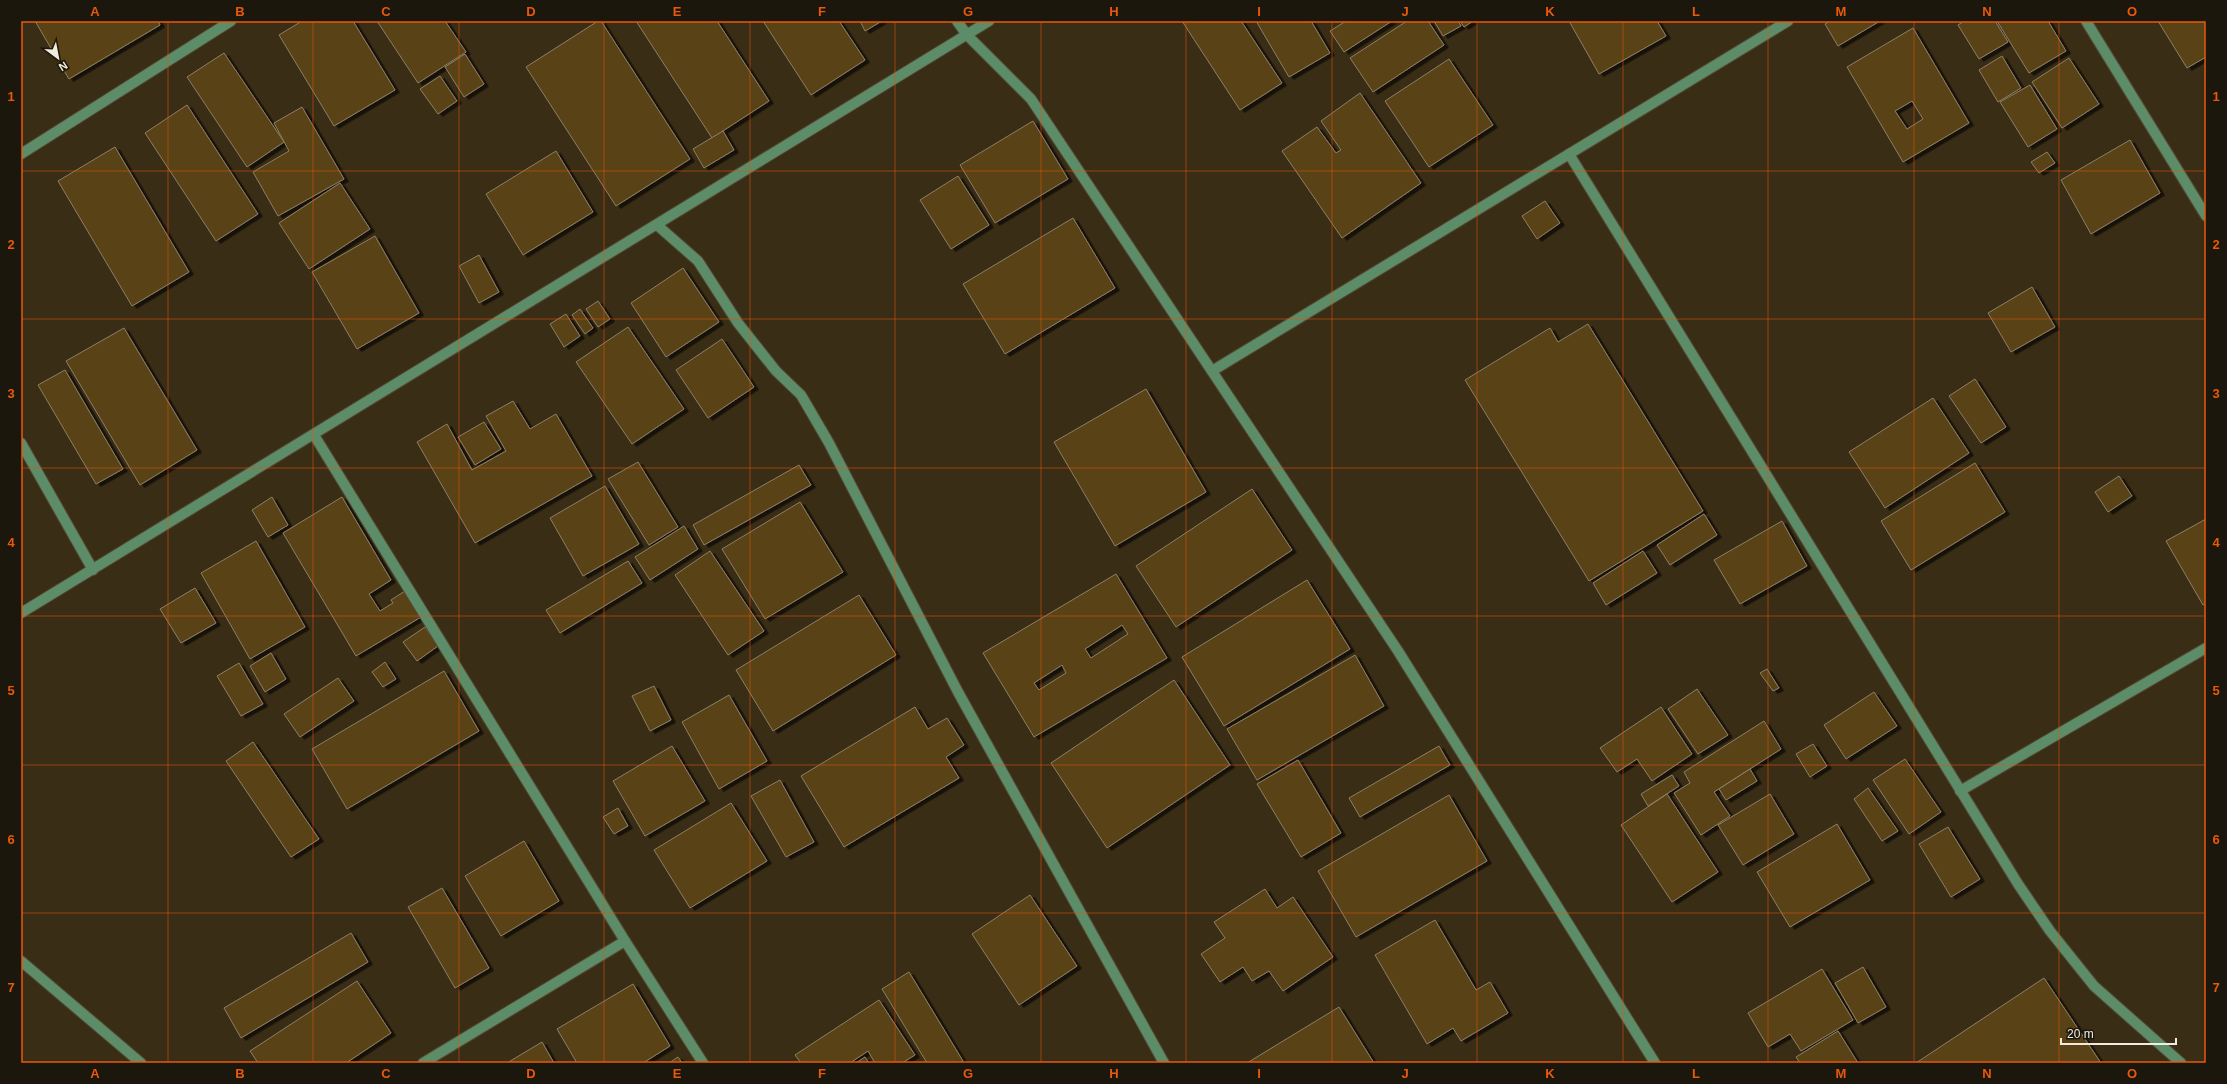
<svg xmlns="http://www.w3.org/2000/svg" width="2227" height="1084" font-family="Arial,sans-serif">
  <defs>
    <filter id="shadow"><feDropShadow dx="4.5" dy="2.5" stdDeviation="0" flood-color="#0009"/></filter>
  </defs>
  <rect width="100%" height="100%" fill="#3a2d16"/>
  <g fill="#584219" stroke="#8d7f65" fill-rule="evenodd" filter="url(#shadow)">
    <path d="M35,21h123l2,4 -91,54z"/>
    <path d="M302,21h51l42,69 -61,36 -55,-91z"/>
    <path d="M377,21h68l21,31 -48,31z"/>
    <path d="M598,21h3l89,138 -74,47 -90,-139z"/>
    <path d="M636,21h81l52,80 -57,37z"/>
    <path d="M763,21h76l26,39 -54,35z"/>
    <path d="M860,21h22l-17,10z"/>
    <path d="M1182,21h59l41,62 -42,27z"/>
    <path d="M1256,21h55l19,32 -41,24z"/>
    <path d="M1346,21h46l-48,31 -14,-21z"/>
    <path d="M1407,21h21l16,24 -71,47 -23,-34z"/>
    <path d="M1434,21h24l3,5 -18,10z"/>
    <path d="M1460,21h13l-9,6z"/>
    <path d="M1569,21h88l9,15 -67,38z"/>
    <path d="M1830,21h50l-42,25 -13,-22z"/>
    <path d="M1964,21h31l13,21 -29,17 -21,-34z"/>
    <path d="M1997,21h51l18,30 -37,22z"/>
    <path d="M2158,21h48v36l-19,11z"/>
    <path d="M1913,28l56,95 -66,39 -56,-95zM1912,101l11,18 -16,10 -12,-18z"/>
    <path d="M224,53l60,89 -37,25 -60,-90z"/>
    <path d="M465,54l19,30 -20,13 -19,-30z"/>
    <path d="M2002,56l19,32 -23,14 -19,-32z"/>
    <path d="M2069,58l30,46 -37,24 -30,-46z"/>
    <path d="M1449,59l44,66 -64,42 -44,-66z"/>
    <path d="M440,76l17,25 -19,13 -18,-25z"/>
    <path d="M2030,85l27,44 -29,18 -28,-45z"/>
    <path d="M1360,93l61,90 -79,55 -60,-87 35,-24 19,26 5,-3 -20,-29z"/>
    <path d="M187,105l71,109 -42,27 -71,-108z"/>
    <path d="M302,107l42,72 -66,37 -25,-44 36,-21 -15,-28z"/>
    <path d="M1033,121l35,58 -73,44 -35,-58z"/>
    <path d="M723,131l11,19 -30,18 -11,-19z"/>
    <path d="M2130,140l30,53 -69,41 -30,-54z"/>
    <path d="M115,147l74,125 -57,34 -74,-125z"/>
    <path d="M556,151l37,61 -70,43 -37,-61z"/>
    <path d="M2047,152l8,11 -16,10 -8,-11z"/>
    <path d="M958,176l31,49 -38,24 -31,-49z"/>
    <path d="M340,183l30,46 -61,40 -30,-46z"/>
    <path d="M1545,201l15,22 -23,16 -15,-23z"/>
    <path d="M1073,218l42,70 -110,66 -42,-70z"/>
    <path d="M375,236l44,77 -62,36 -45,-77z"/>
    <path d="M479,255l20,37 -20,11 -20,-37z"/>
    <path d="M683,268l36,54 -53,35 -35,-54z"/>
    <path d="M2032,287l23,40 -44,25 -23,-39z"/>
    <path d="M598,301l12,18 -12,8 -12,-18z"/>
    <path d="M580,309l13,19 -8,6 -13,-19z"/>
    <path d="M566,314l14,22 -16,11 -14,-23z"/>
    <path d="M1588,324l115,187 -114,70 -124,-201 85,-52 8,14z"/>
    <path d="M628,327l56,82 -52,35 -56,-82z"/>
    <path d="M124,328l73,122 -57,35 -74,-124z"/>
    <path d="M722,339l32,48 -46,31 -32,-48z"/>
    <path d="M65,370l58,99 -27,15 -58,-99z"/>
    <path d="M1975,379l31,48 -25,16 -32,-47z"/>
    <path d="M1146,389l60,103 -91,54 -61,-104z"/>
    <path d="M1933,398l36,55 -84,55 -36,-56z"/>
    <path d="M513,401l17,28 26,-15 36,62 -117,67 -58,-101 30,-18 25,46 34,-19 -20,-35z"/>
    <path d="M484,422l17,27 -26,16 -17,-28z"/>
    <path d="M638,462l40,65 -29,18 -41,-66z"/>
    <path d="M1975,463l30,49 -94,58 -30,-49z"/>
    <path d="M799,465l12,20 -107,60 -11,-20z"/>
    <path d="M2119,476l13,20 -24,16 -13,-20z"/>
    <path d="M605,486l34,58 -56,32 -33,-58z"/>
    <path d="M1252,489l40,61 -116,77 -40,-61z"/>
    <path d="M272,497l16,28 -20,12 -16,-27z"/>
    <path d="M342,497l49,83 -22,14 11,17 13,-8 -2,-3 14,-9 16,26 -65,39 -73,-123z"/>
    <path d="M800,502l43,70 -78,47 -43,-70z"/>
    <path d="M1704,514l13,21 -47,30 -13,-20z"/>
    <path d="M2206,519v84l-3,2 -37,-64z"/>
    <path d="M1782,521l25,45 -67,38 -26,-44z"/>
    <path d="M684,526l14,23 -48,31 -15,-23z"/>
    <path d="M256,541l49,86 -55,32 -49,-86z"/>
    <path d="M710,551l54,80 -36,24 -53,-80z"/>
    <path d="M1643,551l14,22 -51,32 -13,-22z"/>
    <path d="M628,561l14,22 -82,50 -14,-23z"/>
    <path d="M1116,574l51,84 -133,79 -51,-84zM1122,625l6,9 -37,24 -6,-9zM1062,665l4,8 -27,17 -5,-7z"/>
    <path d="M1307,580l43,69 -126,77 -42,-69z"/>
    <path d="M195,588l21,35 -35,20 -21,-34z"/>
    <path d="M859,595l37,60 -123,76 -37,-61z"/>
    <path d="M425,627l13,19 -21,15 -14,-19z"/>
    <path d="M271,653l15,26 -21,13 -15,-26z"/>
    <path d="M1355,655l29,51 -127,74 -30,-51z"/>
    <path d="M385,662l11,17 -13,8 -11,-15z"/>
    <path d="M239,663l24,41 -22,12 -24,-40z"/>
    <path d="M1767,669l12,19 -6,3 -13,-18z"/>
    <path d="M444,671l35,60 -132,78 -35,-60z"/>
    <path d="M338,678l16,23 -54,36 -16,-23z"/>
    <path d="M1174,680l56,85 -123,83 -56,-85z"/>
    <path d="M654,686l17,34 -21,11 -18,-35z"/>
    <path d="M1697,689l31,46 -30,19 -30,-45z"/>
    <path d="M1874,692l23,34 -51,33 -22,-34z"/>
    <path d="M729,695l38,66 -48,28 -37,-67z"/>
    <path d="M915,707l13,22 19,-11 17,27 -18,12 13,21 -115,69 -43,-71z"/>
    <path d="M1661,707l31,47 -40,27 -15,-22 -20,13 -17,-24z"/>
    <path d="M1764,721l17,28 -67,43 16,24 -29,19 -27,-42 16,-10 -6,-11z"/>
    <path d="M253,742l66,97 -28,18 -65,-96z"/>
    <path d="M1813,744l14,22 -17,11 -14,-23z"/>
    <path d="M672,746l33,55 -60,35 -32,-55z"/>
    <path d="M1439,746l11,19 -90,52 -11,-19z"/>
    <path d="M1905,759l36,53 -32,22 -36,-54z"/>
    <path d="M1298,760l43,73 -40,24 -44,-73z"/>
    <path d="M1750,769l7,12 -31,19 -7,-11z"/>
    <path d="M1672,775l7,11 -31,20 -7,-12z"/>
    <path d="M780,780l34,62 -28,15 -35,-61z"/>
    <path d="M1868,788l30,43 -16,10 -28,-42z"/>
    <path d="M1667,794l51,78 -46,30 -51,-77z"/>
    <path d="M1770,794l24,40 -51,31 -25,-40z"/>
    <path d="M1449,795l38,66 -131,76 -38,-66z"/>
    <path d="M731,803l36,58 -77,47 -36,-58z"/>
    <path d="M618,808l10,18 -14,8 -11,-17z"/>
    <path d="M1837,824l33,56 -80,47 -33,-55z"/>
    <path d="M1948,827l32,52 -29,18 -32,-53z"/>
    <path d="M524,841l35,60 -58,35 -36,-60z"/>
    <path d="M442,888l47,80 -34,20 -47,-81z"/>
    <path d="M1265,889l12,19 16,-11 40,60 -50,34 -14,-20 -17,10 -9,-14 -23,15 -19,-28 24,-16 -11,-16z"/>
    <path d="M1030,895l47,71 -58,39 -47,-71z"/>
    <path d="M1435,920l41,70 14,-8 18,31 -47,28 -8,-13 -26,16 -52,-89z"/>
    <path d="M351,933l17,29 -127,76 -17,-30z"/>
    <path d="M1863,967l23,40 -28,16 -23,-40z"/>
    <path d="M1822,969l31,51 -52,31 -11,-17 -22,13 -20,-34z"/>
    <path d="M909,972l54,89 -4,2h-32l-45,-74z"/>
    <path d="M2044,978l57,85h-185z"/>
    <path d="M357,981l34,52 -45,30h-88l-8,-12z"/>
    <path d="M633,984l37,62 -27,17h-66l-20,-34z"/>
    <path d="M879,1000l36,55 -13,8h-27l-7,-12 -18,12h-49l-6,-8z"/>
    <path d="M1339,1007l35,56h-127z"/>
    <path d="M1838,1031l20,32h-58l-4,-6z"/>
    <path d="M542,1042l12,21h-47z"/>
    <path d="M678,1057l4,6h-13z"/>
    <path d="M865,1057l4,6h-13z"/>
  </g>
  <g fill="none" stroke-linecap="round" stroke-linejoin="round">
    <defs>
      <g id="minor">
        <path d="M957,21l10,14 64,64 367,552 257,412"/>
        <path d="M2086,21l120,195"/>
        <path d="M21,154l210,-133"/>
        <path d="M1569,154l449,730 32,47 44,55 87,77"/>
        <path d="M657,225l41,36 40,62 38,48 25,24 28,48 129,249 206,371"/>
        <path d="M1212,371l576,-350"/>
        <path d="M314,435l311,506 78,122"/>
        <path d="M21,443l72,127"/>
        <path d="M21,613l968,-592"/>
        <path d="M1960,791l246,-143"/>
        <path d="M21,961l120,102"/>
        <path d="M423,1063l202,-122"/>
      </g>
    </defs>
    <use href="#minor" stroke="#544832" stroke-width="12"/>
    <use href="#minor" stroke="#5c8c68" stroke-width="10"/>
  </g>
  <path fill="none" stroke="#e8590c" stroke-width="1" stroke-opacity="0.55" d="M168,21v1042M313,21v1042M459,21v1042M604,21v1042M750,21v1042M895,21v1042M1041,21v1042M1186,21v1042M1332,21v1042M1477,21v1042M1623,21v1042M1768,21v1042M1914,21v1042M2059,21v1042M21,171h2185M21,319h2185M21,468h2185M21,616h2185M21,765h2185M21,913h2185"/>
  <rect width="2227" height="1084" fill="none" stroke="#1c170c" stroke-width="44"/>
  <g transform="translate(58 58) rotate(148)" stroke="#1c170c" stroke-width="3" paint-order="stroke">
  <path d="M0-3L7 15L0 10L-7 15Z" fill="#f3ebdd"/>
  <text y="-6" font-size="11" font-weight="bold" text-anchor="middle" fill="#f3ebdd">N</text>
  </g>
  <path d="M2061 1038v6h115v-6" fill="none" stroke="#f3ebdd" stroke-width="2"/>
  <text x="2067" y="1038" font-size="12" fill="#f3ebdd" stroke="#1c170c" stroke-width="3" paint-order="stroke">20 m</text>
  <rect x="22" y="22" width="2183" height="1040" fill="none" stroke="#e8590c" stroke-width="1.5"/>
  <g font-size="13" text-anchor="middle" font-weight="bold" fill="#e8590c">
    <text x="95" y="16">A</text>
    <text x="240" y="16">B</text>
    <text x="386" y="16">C</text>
    <text x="531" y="16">D</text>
    <text x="677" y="16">E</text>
    <text x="822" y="16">F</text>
    <text x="968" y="16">G</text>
    <text x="1114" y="16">H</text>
    <text x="1259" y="16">I</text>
    <text x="1405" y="16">J</text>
    <text x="1550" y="16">K</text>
    <text x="1696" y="16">L</text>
    <text x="1841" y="16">M</text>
    <text x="1987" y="16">N</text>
    <text x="2132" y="16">O</text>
    <text x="11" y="101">1</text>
    <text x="2216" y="101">1</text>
    <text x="11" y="249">2</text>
    <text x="2216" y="249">2</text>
    <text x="11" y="398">3</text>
    <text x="2216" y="398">3</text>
    <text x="11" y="547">4</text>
    <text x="2216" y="547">4</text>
    <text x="11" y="695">5</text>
    <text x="2216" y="695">5</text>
    <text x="11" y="844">6</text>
    <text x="2216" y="844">6</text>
    <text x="11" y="992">7</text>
    <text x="2216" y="992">7</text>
    <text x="95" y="1078">A</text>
    <text x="240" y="1078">B</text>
    <text x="386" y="1078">C</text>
    <text x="531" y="1078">D</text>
    <text x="677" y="1078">E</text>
    <text x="822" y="1078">F</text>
    <text x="968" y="1078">G</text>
    <text x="1114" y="1078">H</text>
    <text x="1259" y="1078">I</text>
    <text x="1405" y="1078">J</text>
    <text x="1550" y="1078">K</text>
    <text x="1696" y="1078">L</text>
    <text x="1841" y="1078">M</text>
    <text x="1987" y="1078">N</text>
    <text x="2132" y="1078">O</text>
  </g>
</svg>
